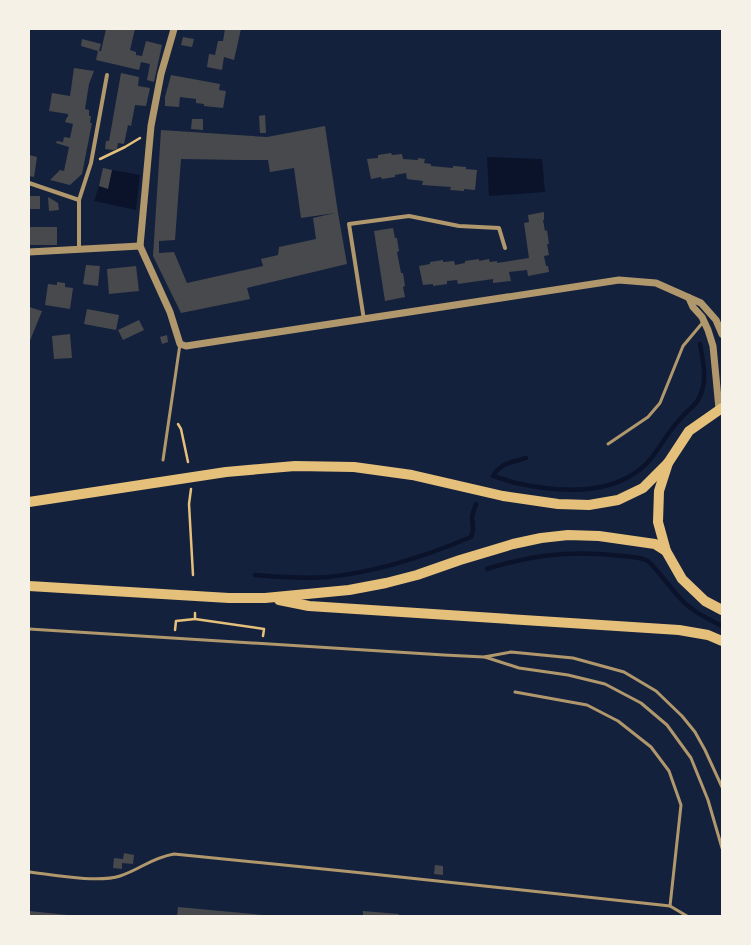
<svg xmlns="http://www.w3.org/2000/svg" width="751" height="945" font-family="'Open Sans',sans-serif">
  <rect width="100%" height="100%" fill="#14213d"/>
  <g fill="#0b132b">
    <path d="M487,157l55,2 3,33 -56,4z"/>
    <path d="M112,170l28,5 -4,35 -42,-9 5,-15 9,2z"/>
  </g>
  <g fill="none" stroke-linecap="round" stroke-linejoin="round">
    <g stroke="#0b132b" stroke-width="4.5">
      <path d="M526,458c-13,4 -26,5 -33,18 8,2 15,5 23,7 41,9 95,13 128,-17 11,-10 18,-24 27,-36 4,-5 8,-10 12,-14 5,-6 13,-11 16,-18 9,-17 4,-36 1,-54"/>
      <path d="M487,569c45,-15 88,-19 136,-13 7,1 20,1 26,6 11,11 20,24 30,35 11,13 27,21 43,29"/>
      <path d="M255,575c24,2 49,4 73,2 49,-5 98,-21 143,-40l2,-6 -1,-15 4,-12"/>
    </g>
  </g>
  <g fill="#48494c" fill-rule="evenodd">
    <path d="M106,29h29l-5,21 6,2v3l6,1 4,-15 16,4 -8,37 -7,-2 3,-16 -9,-2 -2,8 -43,-10 2,-9 -17,-5 1,-7 19,5 -2,7h2z"/>
    <path d="M225,29h16l-7,31 -10,-3 -2,13 -15,-3 2,-13 6,1 3,-14h5z"/>
    <path d="M183,37l11,2 -2,8 -11,-2z"/>
    <path d="M74,68l20,3 -5,13 -4,25 4,1v6h2l-1,7h2l-10,51 -12,11 -20,-5 10,-10 4,1 5,-24 -13,-4 1,-2 6,1 1,-5 6,1 3,-14 -8,-2 2,-5h1v-3l-19,-3 3,-18 18,3z"/>
    <path d="M121,73l18,4 -1,9 12,2 -4,18 -11,-1 -4,21 -3,-1 -4,19 -6,-1 -1,6 -4,1 -8,-1 1,-8h3z"/>
    <path d="M171,75l49,9 -1,6 7,1 -3,17 -19,-2v-2l-8,-1v-4l-16,-2 -1,10 -14,-1v-9z"/>
    <path d="M265,115l1,18h-6l-1,-17z"/>
    <path d="M192,119h11v11l-12,-1z"/>
    <path d="M325,126l13,87 9,51 -100,24 3,11 -69,14 -28,-57 8,-126 106,7zM181,159l61,1h26l2,12 24,-4 7,50 34,-5 -22,5 3,21 -37,8 -1,8 -17,4 2,7 -76,17 -13,-31 -15,1v-12l16,-1z"/>
    <path d="M391,153l1,2 10,-1 1,5 15,1v-2l7,1 -1,4 7,1v2l22,2v-2l13,1v2l11,1 -2,20 -11,-1v2l-14,-1 1,-3 -29,-2 1,-4 -16,-2 -1,-6 -11,2v2l-13,2 -1,-2 -10,2 -4,-20 11,-1v-3z"/>
    <path d="M29,155l8,2 -3,20 -5,-1z"/>
    <path d="M103,168l9,2 -4,19 -9,-3z"/>
    <rect x="29" y="196" width="11" height="13"/>
    <path d="M48,197l10,6 1,7 -10,1z"/>
    <path d="M544,212v8h-1l2,11 2,-1 2,14h-2l2,11 -5,1 2,10h2l1,6 -21,4 -1,-6 -18,2 2,9 -18,2v-4l-35,5 -1,-4 -10,1v3l-14,2v-2l-10,1 -4,-19 11,-2v-2l13,-2v2l11,-1 1,4 10,-2v-2l14,-2v2l10,-2 1,3 7,-1v2l32,-5 -5,-35 5,-1 -1,-7z"/>
    <rect x="29" y="227" width="28" height="18"/>
    <path d="M393,228l2,10h2l2,13 -2,1 4,21h2l2,13 -2,1 2,10 -20,4 -11,-70z"/>
    <path d="M86,265l14,1 -2,20 -15,-2z"/>
    <path d="M136,266l3,25 -30,3 -2,-25z"/>
    <path d="M57,282l8,1v4l8,1 -3,21 -25,-4 3,-21 9,1z"/>
    <path d="M29,307l13,4 -13,32z"/>
    <path d="M87,309l32,6 -3,15 -32,-6z"/>
    <path d="M139,320l5,10 -21,10 -5,-10z"/>
    <path d="M70,334l2,24 -18,1 -2,-23z"/>
    <path d="M167,335l1,7 -6,2 -2,-7z"/>
    <path d="M124,853l10,2 -1,9 -11,-1v6l-9,-1 1,-10 9,1z"/>
    <path d="M435,865l8,1v9l-9,-1z"/>
    <path d="M178,907l85,8v1h-86z"/>
    <path d="M29,911l39,4v1h-39z"/>
    <path d="M363,911l36,3v2h-36z"/>
  </g>
  <g fill="none" stroke-linecap="round" stroke-linejoin="round">
    <g stroke="#e5c07b" stroke-width="2.5">
      <path d="M100,159l25,-12 15,-9"/>
      <path d="M178,424l3,5 7,33"/>
      <path d="M191,489l-2,15 4,71"/>
      <path d="M195,613v6l69,10 -1,7"/>
      <path d="M175,630l1,-9 19,-2"/>
    </g>
    <g stroke="#b1986c" stroke-width="3">
      <path d="M608,444l40,-27 12,-14 23,-57 21,-25"/>
      <path d="M163,460l17,-116"/>
      <path d="M29,629l415,26 40,2 27,-5 62,6 51,14 32,19 26,25 13,16 10,18 17,37"/>
      <path d="M485,657l34,11 49,7 37,9 36,19 26,22 24,33 17,42 14,48"/>
      <path d="M515,692l72,13 31,16 33,26 18,24 12,34 -11,101"/>
      <path d="M29,872c25,3 69,11 91,4 21,-7 31,-18 54,-22l179,18 308,33 9,1 17,10"/>
    </g>
    <g stroke="#b1986c" stroke-width="4">
      <path d="M29,183l50,17"/>
      <path d="M79,250v-50l12,-37 16,-88"/>
      <path d="M364,320l-15,-96 60,-8 50,10 40,2 6,20"/>
    </g>
    <g stroke="#b1986c" stroke-width="7">
      <path d="M174,29l-13,45 -10,52 -11,120 30,66 10,32 6,2 433,-66 37,3 45,20 15,17 6,14"/>
      <path d="M29,252l111,-6"/>
      <path d="M689,298l4,9 9,10 6,13 5,16 6,63"/>
    </g>
    <g stroke="#e5c07b" stroke-width="10">
      <path d="M722,408l-33,23 -21,32 -9,28 -1,31 8,29 16,28 23,22 17,9"/>
      <path d="M29,502l197,-30 69,-6 59,1 58,8 91,21 55,8 31,1 29,-5 25,-12 25,-25"/>
      <path d="M29,586l200,12h36l84,-8 37,-7 31,-8 43,-15 53,-16 28,-6 27,-3 31,1 56,8 11,7"/>
      <path d="M279,600l30,6 370,24 29,5 14,6"/>
    </g>
  </g>
  <rect width="751" height="945" fill="none" stroke="#f6f1e7" stroke-width="60"/>
</svg>
